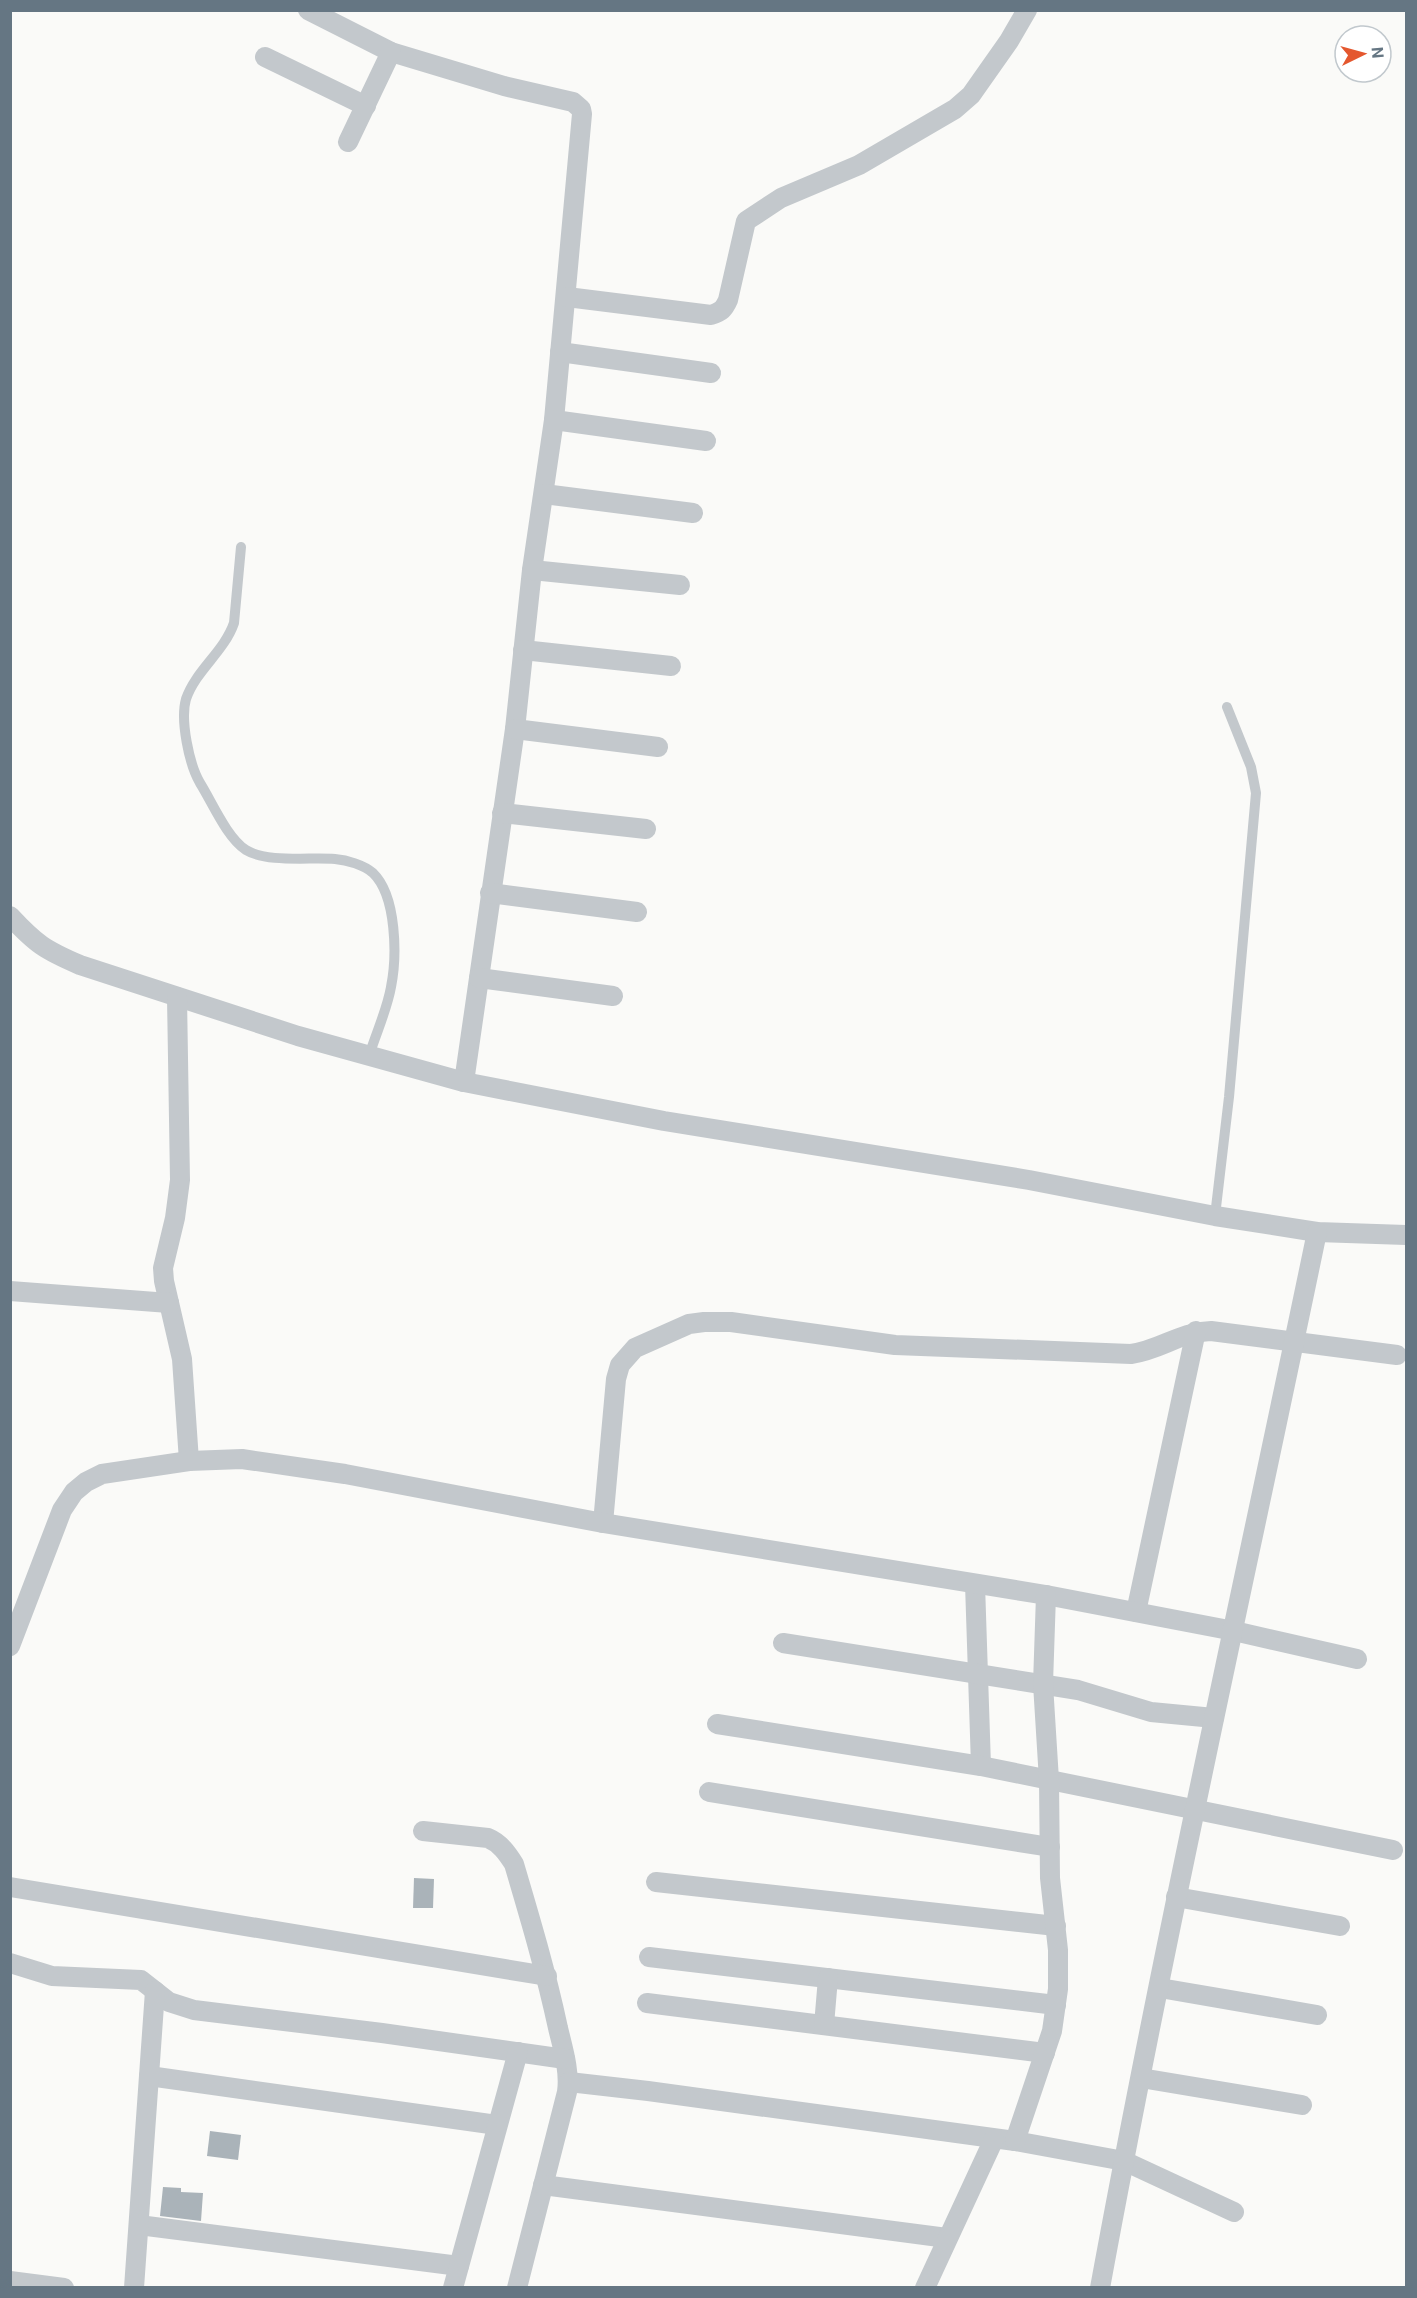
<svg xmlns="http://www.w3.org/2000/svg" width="1417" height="2298" font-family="Roboto,sans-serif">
  <rect width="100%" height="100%" fill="#fafaf8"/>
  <g fill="#aab3b9">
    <path d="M414,1878l20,1 -1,29h-20z"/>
    <path d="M210,2131l31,4 -3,25 -31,-4z"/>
    <path d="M163,2187l18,1v4l22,1 -2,28 -41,-5z"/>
  </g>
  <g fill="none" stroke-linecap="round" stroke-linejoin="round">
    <g stroke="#c3c8cc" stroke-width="10">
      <path d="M241,547l-7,76c-10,29 -38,47 -48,76 -6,21 3,65 14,84 12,19 27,55 46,67 21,13 64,7 89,9 12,1 29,6 38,14 24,23 24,84 18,114 -4,23 -15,46 -22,69"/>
      <path d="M1215,1216l14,-119 27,-304 -5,-26 -24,-60"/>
    </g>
    <g stroke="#c3c8cc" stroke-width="20">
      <path d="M308,10l83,42 113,34 69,16 8,7 1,5 -28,306 -22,150 -17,159 -51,353"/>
      <path d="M265,57l101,49"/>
      <path d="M348,142l43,-90"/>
      <path d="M567,297l144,18c10,-3 13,-6 17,-15l18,-79 35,-23 78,-33 96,-56 16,-14 38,-54 18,-31"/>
      <path d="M560,352l151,21"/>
      <path d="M554,420l152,21"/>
      <path d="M544,494l149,19"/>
      <path d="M532,570l148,15"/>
      <path d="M523,650l148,16"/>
      <path d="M515,729l143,18"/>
      <path d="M502,813l144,16"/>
      <path d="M490,893l147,19"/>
      <path d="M10,916c26,28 35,34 70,49l218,71 166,46 200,39 365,59 186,36 102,16 89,3"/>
      <path d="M479,978l134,18"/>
      <path d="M177,997l3,183 -5,38 -12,50 1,13 18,78 7,102"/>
      <path d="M10,1291l159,12"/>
      <path d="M603,1523l13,-144 4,-14 15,-17 54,-24 15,-2h27l164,23 236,9c30,-4 48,-22 80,-23l186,24"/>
      <path d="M975,1584l6,182"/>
      <path d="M1136,1612l60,-281"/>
      <path d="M783,1643l295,47 73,22 63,6"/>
      <path d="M10,1646l52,-136 12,-18 12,-10 16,-8 87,-13 53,-2 103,15 258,49 443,72 188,36 123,28"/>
      <path d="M717,1724l264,42 412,84"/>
      <path d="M709,1792l341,55"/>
      <path d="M423,1831l65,7c12,5 19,15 26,26 16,54 32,108 44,164 5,21 12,43 9,64l-50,196"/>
      <path d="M656,1882l400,44"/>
      <path d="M10,1887l537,89"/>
      <path d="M1176,1897l164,29"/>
      <path d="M649,1957l407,48"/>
      <path d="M10,1963l42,13 89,4 28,22 25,8 188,23 183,26"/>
      <path d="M1160,1988l157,27"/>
      <path d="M647,2003l398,50"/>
      <path d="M824,2025l4,-47"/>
      <path d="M149,2076l348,49"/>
      <path d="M1141,2078l161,27"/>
      <path d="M569,2082l79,9 367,50 109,20 110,51"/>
      <path d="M1015,2141l37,-110 6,-42v-39l-8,-72 -1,-98 -6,-96 3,-89"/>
      <path d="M543,2185l404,53"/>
      <path d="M139,2225l320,41"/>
      <path d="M10,2281l54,7"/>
      <path d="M134,2288l21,-297"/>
      <path d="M453,2288l65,-236"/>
      <path d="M925,2288l69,-149"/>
      <path d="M1100,2288c65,-354 144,-704 217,-1056"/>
    </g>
  </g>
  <rect width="1417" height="2298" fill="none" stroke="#657683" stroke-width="24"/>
  <g transform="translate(1363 54) rotate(85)"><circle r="28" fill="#ffffff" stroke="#c1c8cd" stroke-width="1.5"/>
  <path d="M0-4.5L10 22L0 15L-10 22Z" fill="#e4572e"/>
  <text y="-9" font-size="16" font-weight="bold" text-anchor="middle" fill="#657683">N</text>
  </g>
</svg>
